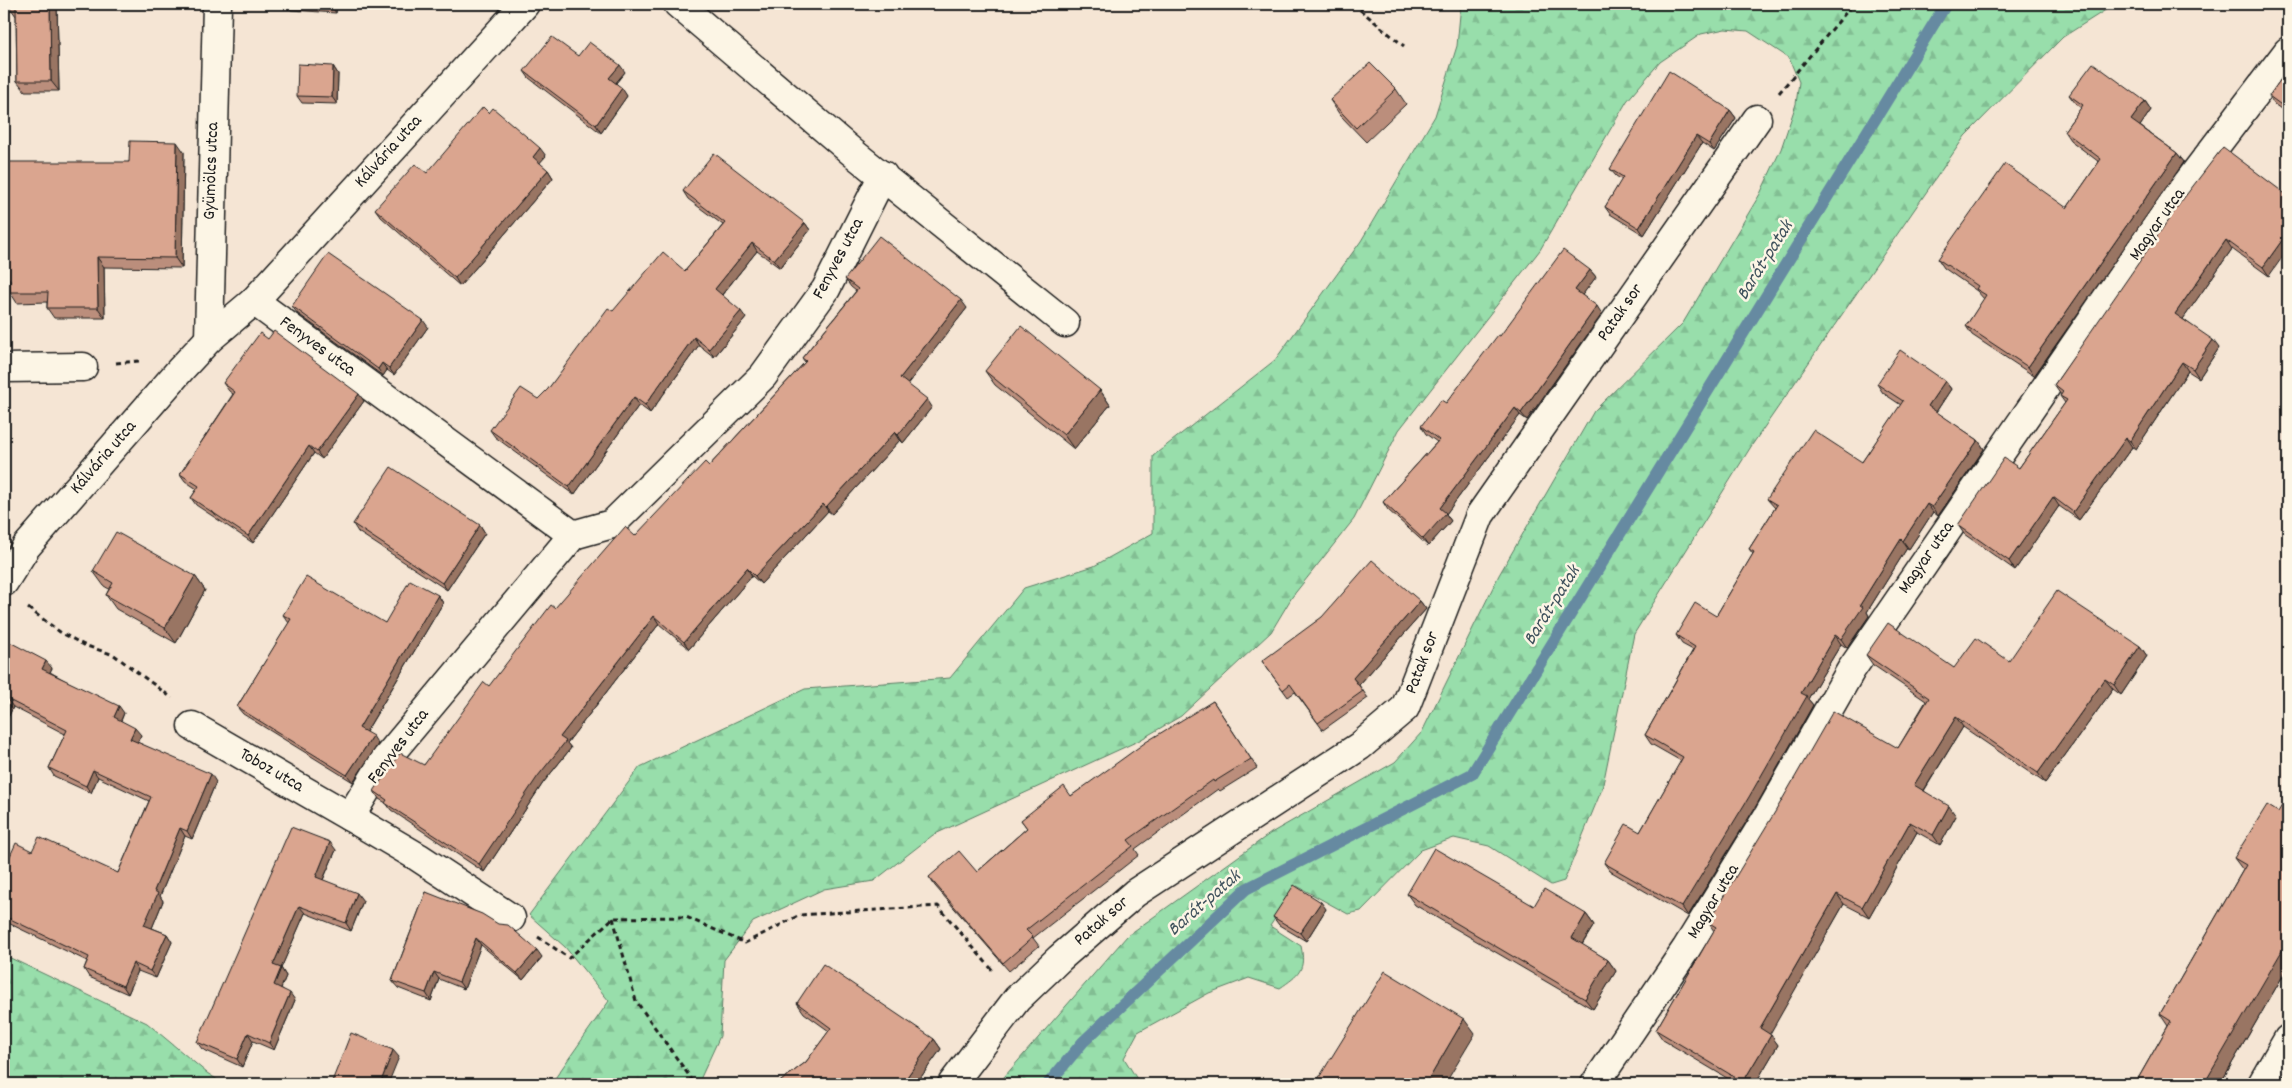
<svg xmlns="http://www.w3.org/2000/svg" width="2292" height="1088" font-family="Dekko,sans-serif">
  <defs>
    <pattern id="forest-firs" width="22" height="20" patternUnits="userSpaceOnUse" patternTransform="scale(1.25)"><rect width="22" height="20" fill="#98deab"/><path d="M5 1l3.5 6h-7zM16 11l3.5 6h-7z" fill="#82be93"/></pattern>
  </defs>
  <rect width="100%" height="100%" fill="#f5e5d4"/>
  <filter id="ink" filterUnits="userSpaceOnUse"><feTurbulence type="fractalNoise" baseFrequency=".02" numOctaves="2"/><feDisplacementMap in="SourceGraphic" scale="10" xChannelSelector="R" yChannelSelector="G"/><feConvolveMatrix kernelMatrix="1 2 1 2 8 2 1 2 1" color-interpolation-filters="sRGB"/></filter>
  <g filter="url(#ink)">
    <g fill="url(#forest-firs)" stroke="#5a7d64">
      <path d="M1461,4h654l-52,33 -98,99 -213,309 -118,189 -32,155 -38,92 -13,4 -62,-39 -35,-8 -33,12 -60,61 -13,3 -51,-28 -27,40 31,20c5,24 -2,29 -21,42l-31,-10 -40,15 -71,39 -14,26 16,26h-142l129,-148 144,-103 124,-71 27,-30 77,-157 95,-164 89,-88 77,-129 21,-45 15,-45 3,-22 -10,-24 -41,-27 -23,-2 -24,5 -41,28 -33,39 -87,149 -141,180 -45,89 -62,78 -21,35 -90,84 -43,25 -205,94 -59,46 -50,8 -71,33 -29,38 -4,76 -22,48h-147l58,-83 -44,-54 -36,-32 111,-148 165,-78 145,-11 74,-90 70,-22 59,-33v-77l122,-96 86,-119 74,-125 22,-70z"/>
      <path d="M4,955l143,68 60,50 17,11h-220z"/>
    </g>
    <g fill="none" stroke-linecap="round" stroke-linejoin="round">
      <path stroke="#668aa1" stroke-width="12" d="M1048,1084l35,-42 163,-153 226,-115 474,-770"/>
      <defs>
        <g id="minor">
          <path d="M678,4l174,148 213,171"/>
          <path d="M254,301l319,234"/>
          <path d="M209,339l8,-335"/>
          <path d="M4,368l79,-1"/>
          <path d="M4,582l22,-35 155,-178 28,-30 45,-38 271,-297"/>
          <path d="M192,726l158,91"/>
          <path d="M511,918l-93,-61 -68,-40 34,-56 189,-226 39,-11 151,-148 63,-87 57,-114"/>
          <path d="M952,1084l65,-85 43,-41 75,-65 225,-147 45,-38 75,-193 277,-396"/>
          <path d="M1595,1084l91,-135 83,-135 82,-144 322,-468 115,-151"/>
          <path d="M2262,1084l26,-45"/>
        </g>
      </defs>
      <use href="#minor" stroke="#1c1c1c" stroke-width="31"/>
      <g stroke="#1c1c1c" stroke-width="3" stroke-dasharray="5 4" stroke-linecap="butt">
        <path d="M1353,4l51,42"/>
        <path d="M1779,93l74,-89"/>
        <path d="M116,363l24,-2"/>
        <path d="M28,608l32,24 24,13 30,10 58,43"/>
        <path d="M613,918l23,83 59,83"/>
        <path d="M538,937l31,21 44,-40 73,-1 59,26 55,-28 138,-9 56,66"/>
      </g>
      <use href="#minor" stroke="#fcf5e5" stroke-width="28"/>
    </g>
    <g fill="#bb8e7b" stroke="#1c1c1c">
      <path d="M57,4l2,87h-34l-8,-10 -1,-65 -7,-10z"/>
      <path d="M287,4h50l-1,9 -45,-3z"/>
      <path d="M578,56l47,16 -9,11 11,13 -26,37 -72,-55 -5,-7z"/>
      <path d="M333,66l5,8 -1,30 -35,-1 -5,-7z"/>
      <path d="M2288,69v45l-14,-10 -5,-8z"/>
      <path d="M1396,89l10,15 -40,38 -26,-27 -10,-15z"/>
      <path d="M2069,95l76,6 6,9 -11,16 37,27 7,9 -150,214 -62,-41 -6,-9 18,-27 -7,-8 -33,-23 -6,-9 129,-51 32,-46 -29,-22 -6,-9 17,-23 -5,-4z"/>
      <path d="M1730,110l6,8 -22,33 -12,-8 -58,92 -34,-21 -5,-7 17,-27 -6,-4 -6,-7z"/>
      <path d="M489,113l57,43 -7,7 9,7 5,8 -93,108 -79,-69 -6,-8 52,-36z"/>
      <path d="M2223,147l46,129 -37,-27 -49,70 36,29 -20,30 -11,-7 -52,78 -4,-2 -53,73 -20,-14 -44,64 -51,-36 -6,-9 61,-57 46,-65 -5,-7 1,-1 -7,-10z"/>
      <path d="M184,152l-2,116 -78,-1 1,51h-51l-7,-10v-6l-30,1 -7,-11v-3h-6v-94h5l120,-33z"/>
      <path d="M683,191l122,32 5,7 -30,38 -23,-17 -35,44 24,23 -32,39 -15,-12 -49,68 -11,-8 -65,90 -79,-58 -5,-7 48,-31 10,-10 65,-78 72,-40 38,-46 -35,-26z"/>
      <path d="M1590,270l6,7 -14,18 20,19 -75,106 -7,-5 -74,99 5,7 -23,25 -40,-36 -5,-8 54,-60 -11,-8 -5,-8 25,-23 54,-67z"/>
      <path d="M845,279l122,29 -60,76 25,23 -29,36 -3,-3 -68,74 -4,-3 -67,73 -9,-8 -63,73 -30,-25 -92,119 4,5 -28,35 -59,89 -93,-62 -5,-7 -7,-4 -5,-8 50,-26 131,-157 80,-72 74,-70 96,-104 -3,-4 54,-67 -5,-4z"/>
      <path d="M292,306l136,21 -34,48 -7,-5 -4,6 -86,-63z"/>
      <path d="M268,339l96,62 -42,58 -8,-6 -61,90 -57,-38 -5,-7 6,-9 -12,-8 -5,-7 53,-80 -4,-3 -6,-8z"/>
      <path d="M985,371l115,19 10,15 -36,44 -79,-64z"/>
      <path d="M1945,381l6,8 -15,23 42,28 6,9 -46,67 -5,-4 -24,37 -2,-1 -40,64 2,4 -22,32 -6,-4 -33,55 5,6 -57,101 -68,110 -78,-45 -6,-8 36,-31 41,-71 -30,-17 -6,-9 48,-85 -11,-6 -6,-9 40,-19 37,-62 -4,-5 26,-41 -8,-9 95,-37 39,-57 -18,-12 -6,-9z"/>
      <path d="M353,524l127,1 5,8 -38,57 -89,-58z"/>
      <path d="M93,571l102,5 10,14 -29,53 -60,-34 -10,-14 3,-6 -5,-3z"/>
      <path d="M438,595l5,8 -77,129 12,12 -25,38 -110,-68 -6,-7 52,-84 -6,-8 102,8z"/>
      <path d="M1420,601l6,8 -67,76 9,13 -45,32 -28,-38 -7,5 -26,-36z"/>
      <path d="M4,639l48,29 -2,4 74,41 -3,8 20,14 -4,7 79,40 -24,57 -7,-3 -25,60 3,5 -11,27 15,6 5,8 -16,36 -18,-7 -10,23 -39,-17 -5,-8 3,-8 -83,-40v-52l28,-18 86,22 31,-72 -51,-24 -7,16 -37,-17 -5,-8 16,-34 -52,-27 -9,19z"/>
      <path d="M2140,646l7,10 -26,39 -8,-6 -68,94 -82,-56 -39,64 32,25 -16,29 -23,-13 -48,85 -25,-13 -75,130 9,11 -23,39h-18l-74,-44 -7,-10 58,-99 -6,-9 190,-174 28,-47 -53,-36 -7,-10 88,13z"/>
      <path d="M1213,701l44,67 -37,23 -2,-2 -83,60 4,6 -106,83 6,8 -30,25 -74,-85 -6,-9 48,-5 50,-44 -6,-8 50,-24z"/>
      <path d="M2278,812l10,155 -68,117h-85l33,-58 -8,-12 83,-144 -9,-12z"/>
      <path d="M336,850l-13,30 40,21 -12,30 -46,-18 -24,55 5,8 -5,12 14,12 -21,50 -21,-9 -11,26 -40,-18 -5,-7z"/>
      <path d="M426,892l116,65 -19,23 -42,-35 -17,44 -25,-10 -8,22 -33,-13 -6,-7z"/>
      <path d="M1407,894l127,12 52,8 8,11 -12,20 26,15 8,11 -23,38 -178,-104z"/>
      <path d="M1326,909l-20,32 -27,-16 -6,-8z"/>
      <path d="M797,1003l137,36 7,10 -25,35h-139l29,-22 23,-31 -25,-18z"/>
    </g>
    <g fill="#997464" stroke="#1c1c1c">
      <path d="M50,4h7l2,87 -8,-10z"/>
      <path d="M330,4h7l-1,9z"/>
      <path d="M620,65l5,7 -11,13 -5,-7z"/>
      <path d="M333,66l5,8 -1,30 -5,-7z"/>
      <path d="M622,88l5,8 -26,37 -5,-8z"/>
      <path d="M2145,101l6,9 -13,19 -7,-9z"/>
      <path d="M1730,110l6,8 -22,33 -5,-7z"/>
      <path d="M1696,136l6,7 -58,92 -5,-7z"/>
      <path d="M177,142l7,10 -2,116 -7,-10z"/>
      <path d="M540,148l6,8 -8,9 -5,-8z"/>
      <path d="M2177,153l7,9 -150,214 -6,-9z"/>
      <path d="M548,170l5,8 -93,108 -5,-8z"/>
      <path d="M805,223l5,7 -30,38 -6,-8z"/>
      <path d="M2288,232v17l-19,27 -6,-9z"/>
      <path d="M2226,240l6,9 -51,73 -6,-8z"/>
      <path d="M752,243l5,8 -37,46 -5,-8z"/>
      <path d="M97,257l7,10 1,51 -7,-10z"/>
      <path d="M1590,270l6,7 -16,21 -5,-8z"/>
      <path d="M961,300l6,8 -61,78 -6,-8z"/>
      <path d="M1597,306l5,8 -75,106 -6,-7z"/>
      <path d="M741,311l5,7 -32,39 -5,-8z"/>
      <path d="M423,320l5,7 -34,48 -5,-7z"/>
      <path d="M694,337l5,8 -49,68 -5,-8z"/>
      <path d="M2213,340l6,8 -20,30 -6,-9z"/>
      <path d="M2182,362l6,9 -52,78 -6,-8z"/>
      <path d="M382,363l5,7 -4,6 -5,-7z"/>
      <path d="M1945,381l6,8 -17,26 -6,-9z"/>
      <path d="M1100,390l10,15 -36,44 -10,-14z"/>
      <path d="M359,394l5,7 -42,58 -5,-7z"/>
      <path d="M634,397l5,8 -65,90 -5,-8z"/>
      <path d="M927,399l5,8 -29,36 -5,-8z"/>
      <path d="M1515,408l5,7 -74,99 5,7 -23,25 -5,-7 17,-31z"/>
      <path d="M895,432l5,8 -68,74 -6,-7z"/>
      <path d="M2126,438l6,9 -53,73 -6,-8z"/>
      <path d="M1978,440l6,9 -46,67 -6,-9z"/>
      <path d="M309,446l5,7 -61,90 -5,-7z"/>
      <path d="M2053,497l6,9 -44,64 -6,-9z"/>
      <path d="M823,504l5,7 -67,73 -6,-8z"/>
      <path d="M1927,504l6,8 -24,37 -6,-8z"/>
      <path d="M480,525l5,8 -38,57 -5,-7z"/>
      <path d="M1901,539l6,9 -40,64 2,4 -22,32 -6,-9 19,-34z"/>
      <path d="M747,568l5,8 -63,73 -5,-7z"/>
      <path d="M195,576l10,14 -29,53 -11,-15z"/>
      <path d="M438,595l5,8 -79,132 -5,-7z"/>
      <path d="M1420,601l6,8 -67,76 -6,-7z"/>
      <path d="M654,616l5,8 -92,119 4,5 -28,35 -59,89 -5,-8 81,-127z"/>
      <path d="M1835,635l6,9 -33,55 5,6 -57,101 -68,110 -6,-9 119,-214z"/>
      <path d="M2140,646l7,10 -26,39 -7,-10z"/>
      <path d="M46,661l6,7 -4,8 -6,-7z"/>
      <path d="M2105,679l8,10 -68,94 -7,-10z"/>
      <path d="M7,699l6,8 -9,19v-19z"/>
      <path d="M119,706l5,7 -5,12 -5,-8z"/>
      <path d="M1956,717l7,10 -42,68 -7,-10z"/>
      <path d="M135,728l6,7 -6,12 -5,-8z"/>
      <path d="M373,736l5,8 -25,38 -6,-7z"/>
      <path d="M93,770l5,7 -7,16 -5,-7z"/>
      <path d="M211,774l5,8 -24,57 -5,-8z"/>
      <path d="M1949,806l7,10 -16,29 -7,-10z"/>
      <path d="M1910,822l7,10 -48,85 -7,-10z"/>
      <path d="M180,828l5,8 -25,60 3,5 -13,32 -6,-8 10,-34z"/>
      <path d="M330,842l6,8 -15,34 -5,-7z"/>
      <path d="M357,893l6,8 -12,30 -5,-8z"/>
      <path d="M1837,894l7,10 -77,135 -7,-11z"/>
      <path d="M1321,902l5,7 -20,32 -6,-8z"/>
      <path d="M299,906l6,7 -26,60 -6,-8z"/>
      <path d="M1586,914l8,11 -15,24 -7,-11z"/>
      <path d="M167,934l5,8 -16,36 -6,-7z"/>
      <path d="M2288,935v32l-68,117h-16z"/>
      <path d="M476,938l5,7 -17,44 -5,-7z"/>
      <path d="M537,950l5,7 -19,23 -6,-7z"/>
      <path d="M1608,960l8,11 -23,38 -8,-10z"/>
      <path d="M133,963l5,8 -10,23 -5,-8z"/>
      <path d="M281,968l5,8 -7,17 -5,-8z"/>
      <path d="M434,972l5,7 -8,22 -5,-8z"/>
      <path d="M290,993l5,7 -21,50 -5,-7z"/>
      <path d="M1464,1019l11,15 -30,50h-13l-3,-5z"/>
      <path d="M248,1033l5,8 -11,26 -5,-8z"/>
      <path d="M1771,1035l7,10 -23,39h-10l-2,-2z"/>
      <path d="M934,1039l7,10 -25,35h-14z"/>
      <path d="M393,1050l6,7 -11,27h-8z"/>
    </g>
    <g fill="#daa58f" stroke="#1c1c1c">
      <path d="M9,4h41l1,77h-34l-1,-75h-7z"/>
      <path d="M552,37l26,19 11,-14 31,23 -11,13 13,10 -26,37 -72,-54z"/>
      <path d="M1370,63l26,26 -40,39 -26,-28z"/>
      <path d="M2093,63l52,38 -14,19 46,33 -149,214 -62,-41 20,-31 -10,-6 2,-3 -40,-27 67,-95 62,44 34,-49 -37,-28 19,-26 -14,-10z"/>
      <path d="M298,64l35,2 -1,31 -35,-1z"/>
      <path d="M2288,69v41l-19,-14z"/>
      <path d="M1669,71l61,39 -21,34 -13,-8 -57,92 -34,-21 18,-30 -13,-8z"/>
      <path d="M483,107l6,6 4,-5 47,40 -7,9 15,13 -93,108 -80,-69 40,-45 12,9z"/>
      <path d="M130,141l47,1 -2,116 -78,-1 1,51h-51l1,-16h-38v-13h-6v-84h5v-33h120z"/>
      <path d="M2223,147l65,49v36l-25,35 -37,-27 -51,74 38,26 -20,29 -11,-7 -52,79 -4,-3 -53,74 -20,-15 -44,64 -51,-36 46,-67 15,10 48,-68 -7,-4 3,-4 -9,-7 126,-182z"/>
      <path d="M714,153l91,70 -31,37 -22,-17 -37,46 26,22 -32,38 -15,-12 -49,68 -11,-8 -65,90 -79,-57 31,-42 17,11 10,-10 60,-81 5,3 50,-59 22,19 40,-48 -42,-32z"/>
      <path d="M879,236l82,64 -61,78 27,21 -29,36 -3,-3 -69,75 -3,-3 -68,72 -8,-8 -63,74 -30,-26 -94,121 6,4 -28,35 -59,88 -94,-61 2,-3 -13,-9 26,-38 24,12 60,-83 5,4 62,-81 4,3 70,-81 10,9 70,-74 4,4 97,-105 -4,-3 56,-69 -13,-10z"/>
      <path d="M1563,250l27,20 -15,20 22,16 -76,107 -6,-5 -75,100 6,5 -23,26 -40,-37 56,-62 -18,-14 20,-26 5,3 52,-68 2,1z"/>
      <path d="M328,254l95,66 -34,48 -7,-5 -4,6 -86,-63z"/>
      <path d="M1021,326l79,64 -36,45 -79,-64z"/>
      <path d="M274,331l85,63 -42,58 -8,-6 -61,90 -57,-38 8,-12 -19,-12 55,-82 -12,-9 37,-50 8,6z"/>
      <path d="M1900,350l45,31 -17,25 50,34 -46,67 -5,-3 -24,37 -2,-2 -41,66 3,2 -22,32 -6,-4 -34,58 6,3 -58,101 -67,110 -78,-44 22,-39 14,8 43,-75 -38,-22 50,-88 -19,-12 19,-32 21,13 38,-64 -5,-3 28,-44 -10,-6 46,-69 49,32 41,-61 -26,-17z"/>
      <path d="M391,467l89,58 -38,58 -89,-59z"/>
      <path d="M116,532l79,44 -30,52 -59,-33 7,-12 -20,-12z"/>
      <path d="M1372,560l48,41 -67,77 10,13 -45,32 -28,-39 -7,6 -21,-29 60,-44z"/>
      <path d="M306,577l79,46 25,-43 28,15 -79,133 14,8 -26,39 -110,-68 54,-88 -8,-4z"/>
      <path d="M2057,591l83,55 -26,39 -9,-6 -67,94 -82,-56 -42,68 35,21 -16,29 -23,-13 -48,85 -25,-13 -77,134 11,7 -28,47 -87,-52 60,-103 -8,-5 67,-110 58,-101 65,37 31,-50 -63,-43 22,-32 66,45 22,-30 33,23z"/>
      <path d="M4,639l42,22 -4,8 77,37 -5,11 21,11 -5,11 81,35 -24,57 -7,-3 -26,63 4,2 -14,32 23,9 -17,37 -17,-8 -10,23 -39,-17 5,-12 -85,-41v-47l12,-26 16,8 7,-14 79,36 33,-76 -58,-27 -7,16 -37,-18 18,-38 -60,-31 -3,8z"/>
      <path d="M1213,701l38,58 -37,23 -1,-2 -85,60 5,6 -107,84 7,7 -30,26 -74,-86 30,-26 18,21 50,-44 -6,-8 43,-34 7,10 75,-54z"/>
      <path d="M2288,795v140l-4,7 2,2 -82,140h-69l36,-63 -11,-7 86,-149 -12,-7 33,-53 11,7z"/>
      <path d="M291,827l39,15 -14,35 41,16 -11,30 -47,-17 -26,59 8,3 -7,17 16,8 -21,50 -21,-10 -11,26 -40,-17z"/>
      <path d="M1434,848l100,58 10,-17 42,25 -14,24 36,22 -23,39 -178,-105z"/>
      <path d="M1294,885l27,17 -21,31 -27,-16z"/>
      <path d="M426,892l56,22 16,10 10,1 29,25 -20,23 -41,-35 -17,44 -25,-10 -8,21 -34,-12z"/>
      <path d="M823,964l111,75 -32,45h-125l29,-22 25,-34 -34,-25z"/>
      <path d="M1385,971l79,48 -35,60 8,5h-122z"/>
      <path d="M351,1033l42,17 -13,34h-49z"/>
    </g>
  </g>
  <g text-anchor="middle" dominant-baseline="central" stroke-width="5" stroke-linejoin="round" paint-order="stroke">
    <g font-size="18" fill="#1c1c1c" stroke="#fcf5e5">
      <text transform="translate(389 152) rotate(-48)">Kálvária utca</text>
      <text transform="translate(212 171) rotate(-88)">Gyümölcs utca</text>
      <text transform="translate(2158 225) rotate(-55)">Magyar utca</text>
      <text transform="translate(839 259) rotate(-62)">Fenyves utca</text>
      <text transform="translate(1621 313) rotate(-55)">Patak sor</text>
      <text transform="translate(317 347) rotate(36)">Fenyves utca</text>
      <text transform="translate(104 458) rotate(-49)">Kálvária utca</text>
      <text transform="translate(1927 558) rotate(-55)">Magyar utca</text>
      <text transform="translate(1423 663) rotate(-69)">Patak sor</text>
      <text transform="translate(399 747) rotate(-53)">Fenyves utca</text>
      <text transform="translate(271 771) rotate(30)">Toboz utca</text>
      <text transform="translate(1714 902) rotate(-59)">Magyar utca</text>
      <text transform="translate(1102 922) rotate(-41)">Patak sor</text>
    </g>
    <g font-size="19" font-style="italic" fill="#41535e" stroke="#fcf5e5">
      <text transform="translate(1766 261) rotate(-58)">Barát-patak</text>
      <text transform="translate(1553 606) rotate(-58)">Barát-patak</text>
      <text transform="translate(1205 904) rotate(-41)">Barát-patak</text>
    </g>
  </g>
  <rect width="2292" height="1088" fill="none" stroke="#fcf5e5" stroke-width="20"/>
  <rect x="10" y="10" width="2272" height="1068" fill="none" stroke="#1c1c1c" stroke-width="2" filter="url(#ink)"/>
</svg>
